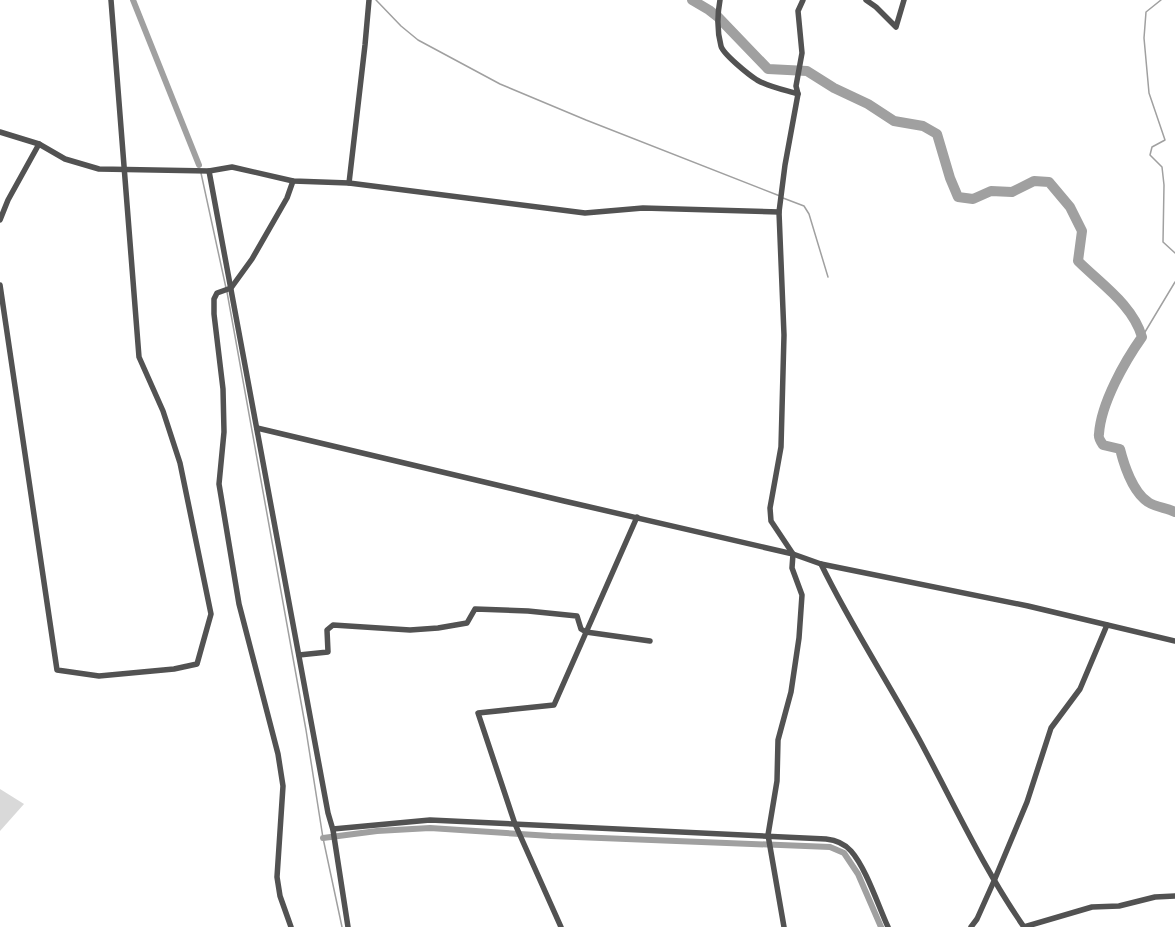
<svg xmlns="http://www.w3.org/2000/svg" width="1175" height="927" font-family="'Work Sans',sans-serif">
  <rect width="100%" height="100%" fill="#fff"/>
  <path fill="#d9d9d9" d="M0,789l24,15 -24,27z"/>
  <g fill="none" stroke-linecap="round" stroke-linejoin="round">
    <g stroke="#a0a0a0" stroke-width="1.5">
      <path d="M376,0l25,26 17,14 82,44 86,36 194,76"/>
      <path d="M1161,0l-15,12 -2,26 5,55 16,47 -13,7 -2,8 12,12 2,18 -1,57 12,11"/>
      <path d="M201,173l25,115"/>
      <path d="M783,198l21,8 5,8 19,63"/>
      <path d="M227,292l79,438 17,108 19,89"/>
      <path d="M1142,337l33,-55"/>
    </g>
    <g stroke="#a0a0a0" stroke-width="6">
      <path d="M133,0l66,165"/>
      <path d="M323,838l54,-7 53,-3 121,8 279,11 14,6 14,21 23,53"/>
    </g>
    <path stroke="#a0a0a0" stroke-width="10" d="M692,0l17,10 9,7 50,52 39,2 27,17 34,16 26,17 29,5 14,8 13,44 8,19 15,2 18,-8 21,1 22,-11 15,1 21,25 12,24 -4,30c23,23 55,44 64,76 -17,24 -41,66 -43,97 -1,3 2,8 4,11l17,4c4,16 13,43 28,53 7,5 19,6 27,10"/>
    <g stroke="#525252" stroke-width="5.5">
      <path d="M720,0c-3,16 -3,31 1,46 2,8 28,29 36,34 12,7 28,10 41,14"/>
      <path d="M866,0l10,7 20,20 8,-27"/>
      <path d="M0,132l39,12 26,15 34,10 110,2 23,-4 61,14 56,2 236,30 58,-5 136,4"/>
      <path d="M209,171l119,642 5,17 15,97"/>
      <path d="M349,183l16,-138 4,-45"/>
      <path d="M0,220l8,-20 31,-56"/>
      <path d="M0,285l57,385 42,6 75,-7 23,-5 14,-50 -31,-151 -17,-52 -24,-54 -28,-357"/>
      <path d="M257,428l307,73 229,53 28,10 207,42 147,35"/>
      <path d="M821,564c29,60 66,116 98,175 34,63 64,129 105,188"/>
      <path d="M299,655l29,-3 -1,-22 6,-5 77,5 28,-2 29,-5 8,-14 53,2 49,5 4,13 5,3 64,9"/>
      <path d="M333,829l97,-9 396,19c9,1 18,4 25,12 15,17 27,54 37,76"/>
      <path d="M291,927l-11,-31 -3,-19 6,-91 -5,-32 -39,-150 -20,-120 5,-52 -1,-43 -9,-75v-15l3,-6 14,-5 21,-29 35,-61 6,-17"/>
      <path d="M561,927l-46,-103 -37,-111 76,-8 83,-188"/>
      <path d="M784,927l-16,-92 9,-54 1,-41 13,-48 8,-54 3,-43 -10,-27 1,-14 -22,-33 -1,-13 11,-61 3,-112 -5,-123 6,-47 13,-71 -2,-8 6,-33 -4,-42 5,-11"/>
      <path d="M971,927l6,-8 17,-38 33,-79 24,-74 29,-39 27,-64"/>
      <path d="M1024,927l68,-20 27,-1 36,-9 20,-1"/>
    </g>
  </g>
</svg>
